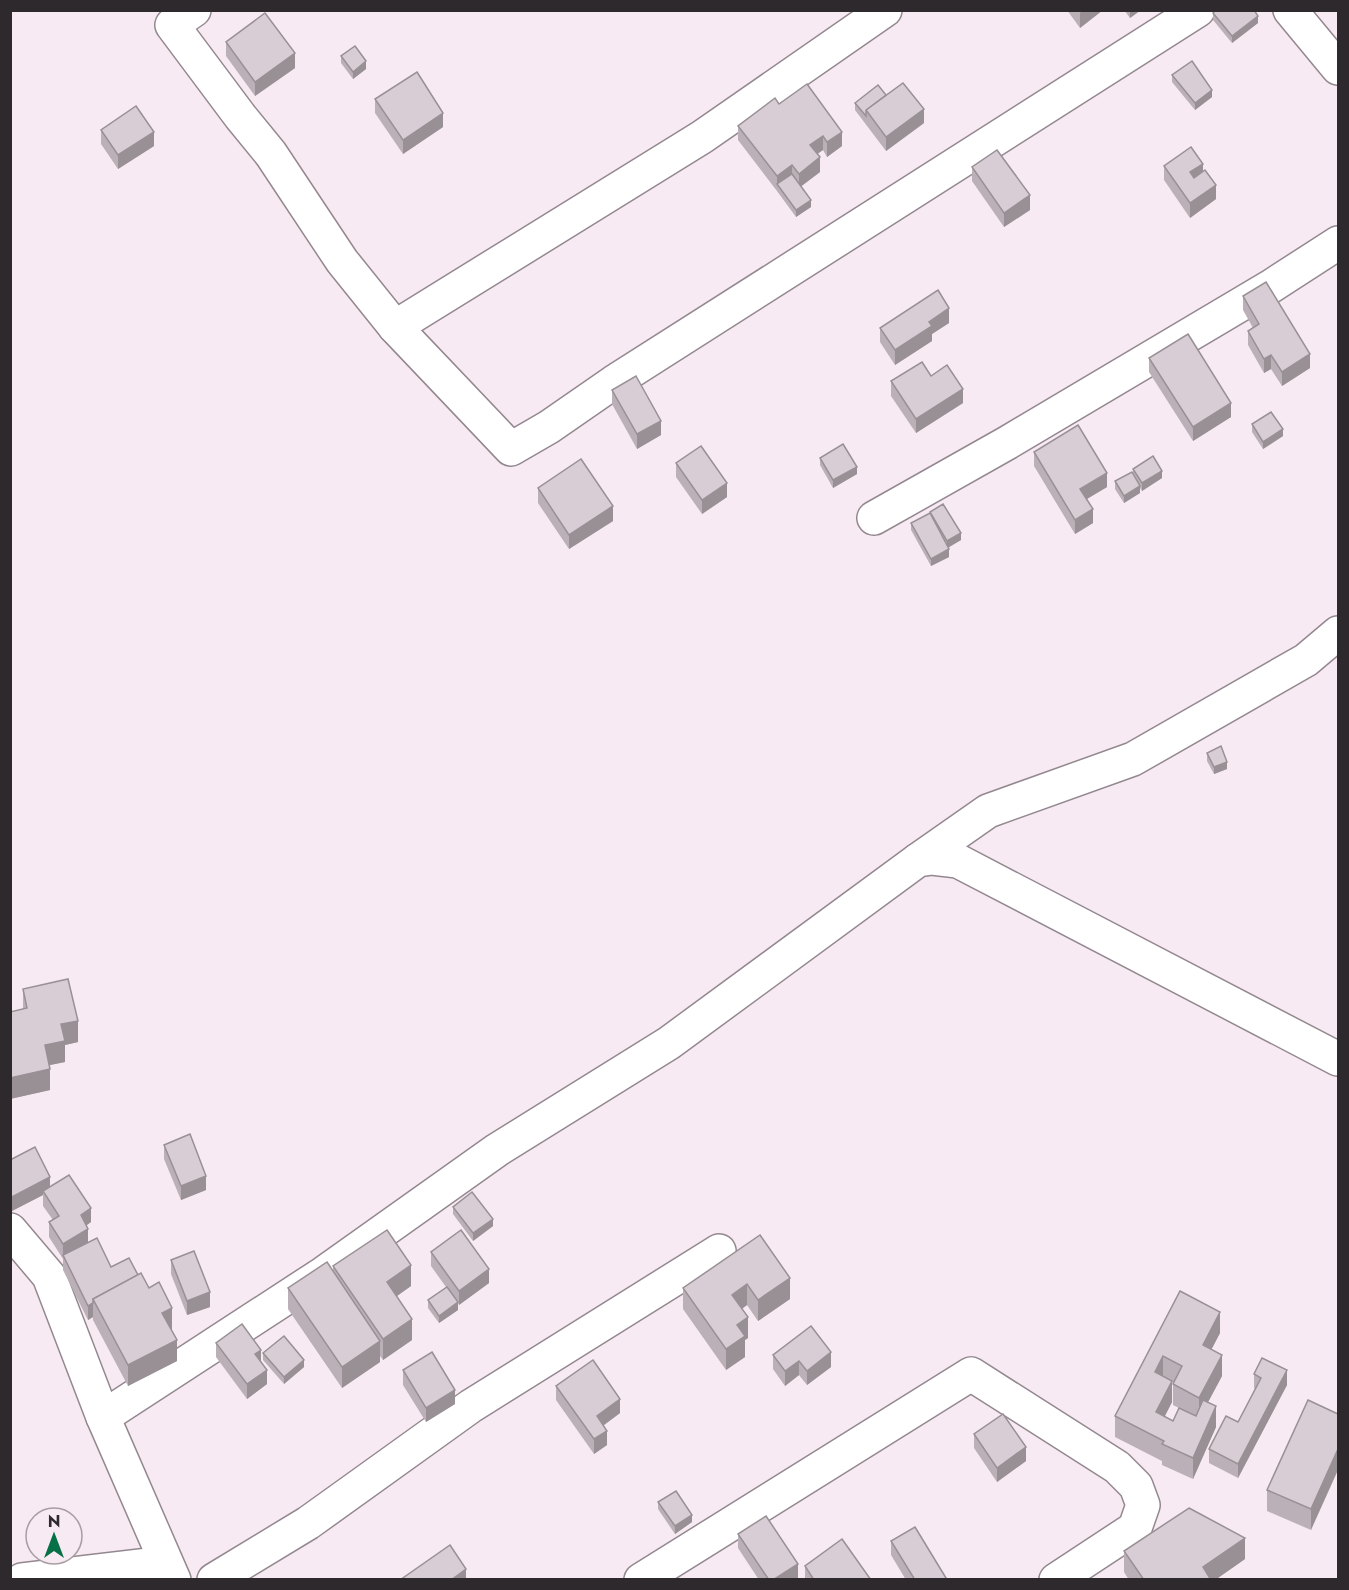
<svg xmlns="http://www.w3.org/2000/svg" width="1349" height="1590" font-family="Jost,sans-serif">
  <rect width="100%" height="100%" fill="#f7eaf2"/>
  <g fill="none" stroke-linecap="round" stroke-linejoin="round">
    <defs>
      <g id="minor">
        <path d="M194,10l-22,15 68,91 31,38 71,107 53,66 116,122 38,-22 65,-45 584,-372"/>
        <path d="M1290,10l48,58"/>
        <path d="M395,327l307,-190 183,-127"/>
        <path d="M874,518l133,-75 263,-156 68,-44"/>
        <path d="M918,860l70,-49 145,-52 173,-99 32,-27"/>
        <path d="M10,1230l39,46 54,141 71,163"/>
        <path d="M103,1417l221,-144 173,-123 172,-107 249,-183 14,-2 26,3 380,198"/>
        <path d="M22,1580l144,-17"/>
        <path d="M214,1580l94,-57 163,-117 248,-155"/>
        <path d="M641,1580l330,-206 146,93 19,19 7,19 -8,23 -79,52"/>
      </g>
    </defs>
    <use href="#minor" stroke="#948890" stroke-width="36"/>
    <use href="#minor" stroke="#fff" stroke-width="33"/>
  </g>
  <g fill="#bbb0b7" fill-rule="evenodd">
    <path d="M1067,10h36l-23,18z"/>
    <path d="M1124,10h17l-11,8z"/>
    <path d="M1213,13l45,10 -26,20 -19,-23z"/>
    <path d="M226,42l69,26 -40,28 -29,-40z"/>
    <path d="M341,56l25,13 -13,10 -12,-16z"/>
    <path d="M1172,75l40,22 -17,13 -23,-28z"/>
    <path d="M886,95l38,28 -38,28 -31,-41v-7z"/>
    <path d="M375,99l68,28 -40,27 -28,-41z"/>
    <path d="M779,104l63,42 -15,11 -4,-7 -6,4 3,18 -19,14 10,21 -15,10 -19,-26 -39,-51v-14z"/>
    <path d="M101,130l53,16 -36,23 -17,-25z"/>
    <path d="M1164,166l39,6 13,27 -26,19 -26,-38z"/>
    <path d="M972,167l58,43 -26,17 -32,-46z"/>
    <path d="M1243,296l67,72 -28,18 -11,-17 -7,4 -16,-28v-14l5,-3 -10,-18z"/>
    <path d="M949,323l-17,11v7l-37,24 -15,-23v-14z"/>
    <path d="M1149,358l82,59 -38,24 -44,-69z"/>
    <path d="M931,376l32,27 -47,30 -25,-37v-15z"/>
    <path d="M612,390l49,45 -24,14 -25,-45z"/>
    <path d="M1252,424l31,12 -20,13 -11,-17z"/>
    <path d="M1034,452l73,35 -20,12 6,24 -18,11 -41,-68z"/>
    <path d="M820,458l37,16 -24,14 -13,-23z"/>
    <path d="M676,463l51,34 -25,17 -26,-37z"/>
    <path d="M1133,469l29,9 -20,13 -2,-3v5l-16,10 -9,-14v-8l18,-8z"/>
    <path d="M538,488l75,33 -44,28 -31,-46z"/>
    <path d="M930,512l31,28 -13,8 1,9 -18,9 -20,-36v-7l19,-9z"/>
    <path d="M1207,753l20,16 -13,5 -7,-13z"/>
    <path d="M23,989l55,53 -13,3v17l-15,3v25l-40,9v-87l13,-3z"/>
    <path d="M164,1145l42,45 -25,10 -17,-41z"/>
    <path d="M10,1160l40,27 41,35 -4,3 1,17 23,25 27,8 34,54 -1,1 6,31 -49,25 -35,-66v-3l-5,3 -25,-50v-11l-14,-22v-15l4,-2 -10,-14v-11l-33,17z"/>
    <path d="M453,1207l40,19 -20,15 -20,-27z"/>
    <path d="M760,1235l30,64 -32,22 -11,-16 -5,4 6,29 -3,2v17l-19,13 -43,-61v-21z"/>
    <path d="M431,1252l58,31 -30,22 -1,-2v7l-19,13 -11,-15v-8l18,-13 -15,-21z"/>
    <path d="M171,1260l39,47 -23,8 -16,-41z"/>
    <path d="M333,1266l78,20 -14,10 15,44 -29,20 -3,-4v6l-38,26 -54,-79v-21l45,-17z"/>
    <path d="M1180,1291l40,42 -9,16 11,27 -14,26 8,25 -23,52 -31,-14v-4l-47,-24v-21zM1172,1382l1,1v22l12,6 -12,10 -8,-5 7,-14z"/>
    <path d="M216,1343l45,18 6,23 -20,15 -31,-42z"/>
    <path d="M263,1353l41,14 -20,17 -21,-24z"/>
    <path d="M773,1355l58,12 -24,18 -8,-10 -14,11 -12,-17z"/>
    <path d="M403,1370l52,34 -29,18 -23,-37z"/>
    <path d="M1254,1374l33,11 -49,93 -29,-15v-14l29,-27 18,-33 -2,-1z"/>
    <path d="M556,1386l64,27 -17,13 4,19 -13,9 -38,-54z"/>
    <path d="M1338,1414l-27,116 -44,-19v-21z"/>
    <path d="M974,1434l52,27 -29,21 -23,-34z"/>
    <path d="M658,1502l34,20 -17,12 -17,-25z"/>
    <path d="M738,1534l60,44 -3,2h-36l-21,-32z"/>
    <path d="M891,1541l55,39h-40l-15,-25z"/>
    <path d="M1124,1551l121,8 -30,21h-86l-5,-8z"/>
    <path d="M805,1566l66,14h-66z"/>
  </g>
  <g fill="#989095">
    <path d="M1083,10h20l-23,18v-15z"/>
    <path d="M1130,10h11l-11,8z"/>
    <path d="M1258,16v7l-26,20v-7z"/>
    <path d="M295,53v15l-40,28v-14z"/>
    <path d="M366,61v8l-13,10v-7z"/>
    <path d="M1212,90v7l-17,13v-7z"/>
    <path d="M924,109v14l-38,28v-14z"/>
    <path d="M443,113v14l-40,27v-14z"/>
    <path d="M154,132v14l-36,23v-14z"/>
    <path d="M842,132v14l-15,11v-15z"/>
    <path d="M823,136v14l-13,9v-14z"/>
    <path d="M820,157v15l-21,16v-14z"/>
    <path d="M1203,164v14l-13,8v-14z"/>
    <path d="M792,165v14l-15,5v-8z"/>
    <path d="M1216,185v14l-26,19v-15z"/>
    <path d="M1030,195v15l-26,17v-14z"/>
    <path d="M811,200v7l-15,10v-7z"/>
    <path d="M949,308v15l-17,11v7l-37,24v-15l34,-28z"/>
    <path d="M1310,354v14l-28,18v-14z"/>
    <path d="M1271,355v14l-7,4v-14z"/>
    <path d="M963,389v14l-47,30v-14z"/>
    <path d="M1231,403v14l-38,24v-14z"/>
    <path d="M661,421v14l-24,14v-15z"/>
    <path d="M1283,429v7l-20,13v-7z"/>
    <path d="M857,467v7l-24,14v-8z"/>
    <path d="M1162,471v7l-20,13v-8z"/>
    <path d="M1107,473v14l-27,16v-14z"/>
    <path d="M727,483v14l-25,17v-14z"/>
    <path d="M1140,486v7l-16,10v-7z"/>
    <path d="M613,506v15l-44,28v-14z"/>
    <path d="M1093,509v14l-18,11v-14z"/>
    <path d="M961,533v7l-14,8v-7z"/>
    <path d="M949,549v8l-18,9v-7z"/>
    <path d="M1227,762v7l-13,5v-7z"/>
    <path d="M78,1021v21l-13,3v17l-20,4v-21l16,-21z"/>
    <path d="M50,1069v21l-40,9v-21z"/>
    <path d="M206,1176v14l-25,10v-14z"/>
    <path d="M50,1177v14h-7v4l-33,17v-14z"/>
    <path d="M91,1208v14l-10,7v-14z"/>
    <path d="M493,1219v7l-20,15v-8z"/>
    <path d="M88,1229v14l-25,12v4v-15z"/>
    <path d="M411,1265v21l-24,17v-21z"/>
    <path d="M489,1269v14l-30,22v-14z"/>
    <path d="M790,1278v21l-32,22v-21z"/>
    <path d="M747,1284v21l-15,11v-21z"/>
    <path d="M210,1292v15l-23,8v-14z"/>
    <path d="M458,1302v8l-19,13v-7z"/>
    <path d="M93,1303v14l-5,3v-14z"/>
    <path d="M172,1308v21l-10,5v-21z"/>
    <path d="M1220,1312v21l-17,33v-21z"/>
    <path d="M748,1317v21l-3,2v17l-19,13v-21l11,-24z"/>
    <path d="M412,1319v21l-29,20v-21z"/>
    <path d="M177,1340v21l-49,25v-21z"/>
    <path d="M380,1341v21l-38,26v-21z"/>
    <path d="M261,1350v14l-6,-10z"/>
    <path d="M831,1352v15l-24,18v-14z"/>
    <path d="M1222,1355v21l-23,43v-21z"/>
    <path d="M1163,1356v21l-8,-5z"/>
    <path d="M304,1360v7l-20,17v-7z"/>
    <path d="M799,1361v14l-14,11v-15z"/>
    <path d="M267,1370v14l-20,15v-15z"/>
    <path d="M1287,1370v15l-49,93v-14z"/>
    <path d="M1172,1381v21l-16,31v-21z"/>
    <path d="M455,1390v14l-29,18v-14z"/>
    <path d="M620,1399v14l-23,17v-14z"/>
    <path d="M1216,1406v21l-23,52v-21z"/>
    <path d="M607,1431v14l-13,9v-15z"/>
    <path d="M1026,1447v14l-29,21v-14z"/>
    <path d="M1338,1449v21l-27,60v-21z"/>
    <path d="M692,1515v7l-17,12v-8z"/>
    <path d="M1245,1538v21l-30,21h-12v-13z"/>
    <path d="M798,1564v14l-3,2h-22z"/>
    <path d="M466,1569v11h-15z"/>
  </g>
  <g fill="#d9cdd5" stroke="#989095" stroke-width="1.5">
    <path d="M1216,10h38l4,6 -26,20 -19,-23z"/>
    <path d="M265,13l30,40 -40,29 -29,-40z"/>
    <path d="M355,46l11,15 -13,11 -12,-16z"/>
    <path d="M1192,61l20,29 -17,13 -23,-28z"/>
    <path d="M417,72l26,41 -40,27 -28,-41z"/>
    <path d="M903,83l21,26 -38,28 -20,-27z"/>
    <path d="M807,84l35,48 -15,10 -4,-6 -13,9 10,12 -21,17 -7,-9 -15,11 -39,-50 37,-28 4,6z"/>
    <path d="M878,85l8,10 -20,15v6l-11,-13z"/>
    <path d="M136,106l18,26 -36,23 -17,-25z"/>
    <path d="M1191,147l12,17 -13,8 4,6 11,-8 11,15 -26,18 -26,-37z"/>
    <path d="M997,150l33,45 -26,18 -32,-46z"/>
    <path d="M792,174l19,26 -15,10 -19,-26z"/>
    <path d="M1266,282l44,72 -28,18 -11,-17 -7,4 -16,-28 11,-7 -16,-28z"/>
    <path d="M938,290l11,18 -20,14 3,4 -37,24 -15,-22z"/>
    <path d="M1188,334l43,69 -38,24 -44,-69z"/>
    <path d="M922,362l9,14 16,-11 16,24 -47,30 -25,-38z"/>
    <path d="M636,376l25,45 -24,13 -25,-44z"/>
    <path d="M1271,412l12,17 -20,13 -11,-18z"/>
    <path d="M1078,425l29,48 -27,16 13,20 -18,11 -41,-68z"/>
    <path d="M843,444l14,23 -24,13 -13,-22z"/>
    <path d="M701,446l26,37 -25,17 -26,-37z"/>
    <path d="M1153,456l9,15 -20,12 -9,-14z"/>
    <path d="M581,459l32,47 -44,29 -31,-47z"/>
    <path d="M1132,472l8,14 -16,10 -9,-15z"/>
    <path d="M943,504l18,29 -14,8 -17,-29z"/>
    <path d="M930,513l19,36 -18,10 -20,-36z"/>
    <path d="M1221,746l6,16 -13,5 -7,-14z"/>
    <path d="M68,979l10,42 -17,3 4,17 -20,4 5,24 -40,9v-66l17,-4 -4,-19z"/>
    <path d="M190,1134l16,42 -25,10 -17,-41z"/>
    <path d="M35,1147l15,30 -40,21v-38z"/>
    <path d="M69,1175l22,33 -10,7 7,14 -25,15 -14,-22 10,-6 -16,-25z"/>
    <path d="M472,1192l21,27 -20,14 -20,-26z"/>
    <path d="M387,1230l24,35 -24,17 25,37 -29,20 -50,-73z"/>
    <path d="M461,1230l28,39 -30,22 -28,-39z"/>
    <path d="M760,1235l30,43 -32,22 -11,-16 -15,11 16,22 -11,8 8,11 -19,13 -43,-61z"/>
    <path d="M97,1238l14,29 18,-9 9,17 -45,24v4l-5,3 -25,-51z"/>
    <path d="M194,1251l16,41 -23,9 -16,-41z"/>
    <path d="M327,1262l53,79 -38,26 -54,-79z"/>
    <path d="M141,1273l8,15 10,-6 13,26 -10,5 15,27 -49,25 -35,-66z"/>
    <path d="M447,1287l11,15 -19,14 -11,-16z"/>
    <path d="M1180,1291l40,21 -17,33 19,10 -23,43 -26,-14 9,-18 -19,-10 -8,16 17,9 -16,31 17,9 6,-13 17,8 7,-16 13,6 -23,52 -31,-14 2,-3 -49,-25z"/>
    <path d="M242,1324l19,26 -6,4 12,16 -20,14 -31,-41z"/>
    <path d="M811,1326l20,26 -24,19 -8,-10 -14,10 -12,-16z"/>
    <path d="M284,1336l20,24 -20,17 -21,-24z"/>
    <path d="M432,1352l23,38 -29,18 -23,-38z"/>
    <path d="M1262,1358l25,12 -49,94 -29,-15 17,-33 12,6 23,-44 -7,-4z"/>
    <path d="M593,1360l27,39 -23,17 10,15 -13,8 -38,-53z"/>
    <path d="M1308,1400l30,14v35l-27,60 -44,-19z"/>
    <path d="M1003,1414l23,33 -29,21 -23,-34z"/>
    <path d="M676,1491l16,24 -17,11 -17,-24z"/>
    <path d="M1189,1508l56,30 -42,29 8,13h-67l-20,-29z"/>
    <path d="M766,1516l32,48 -25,16h-4l-31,-46z"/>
    <path d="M915,1527l31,51 -2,2h-29l-24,-39z"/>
    <path d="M842,1539l29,41h-57l-9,-14z"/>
    <path d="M450,1545l16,24 -15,11h-51z"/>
  </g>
  <rect width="1349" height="1590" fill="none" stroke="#2e292c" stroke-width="24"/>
  <g transform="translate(54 1536)"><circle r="28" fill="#f7eaf2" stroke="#a79da3" stroke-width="1.5"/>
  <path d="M0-4.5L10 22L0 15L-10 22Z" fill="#087047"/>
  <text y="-9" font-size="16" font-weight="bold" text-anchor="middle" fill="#2e292c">N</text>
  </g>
</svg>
